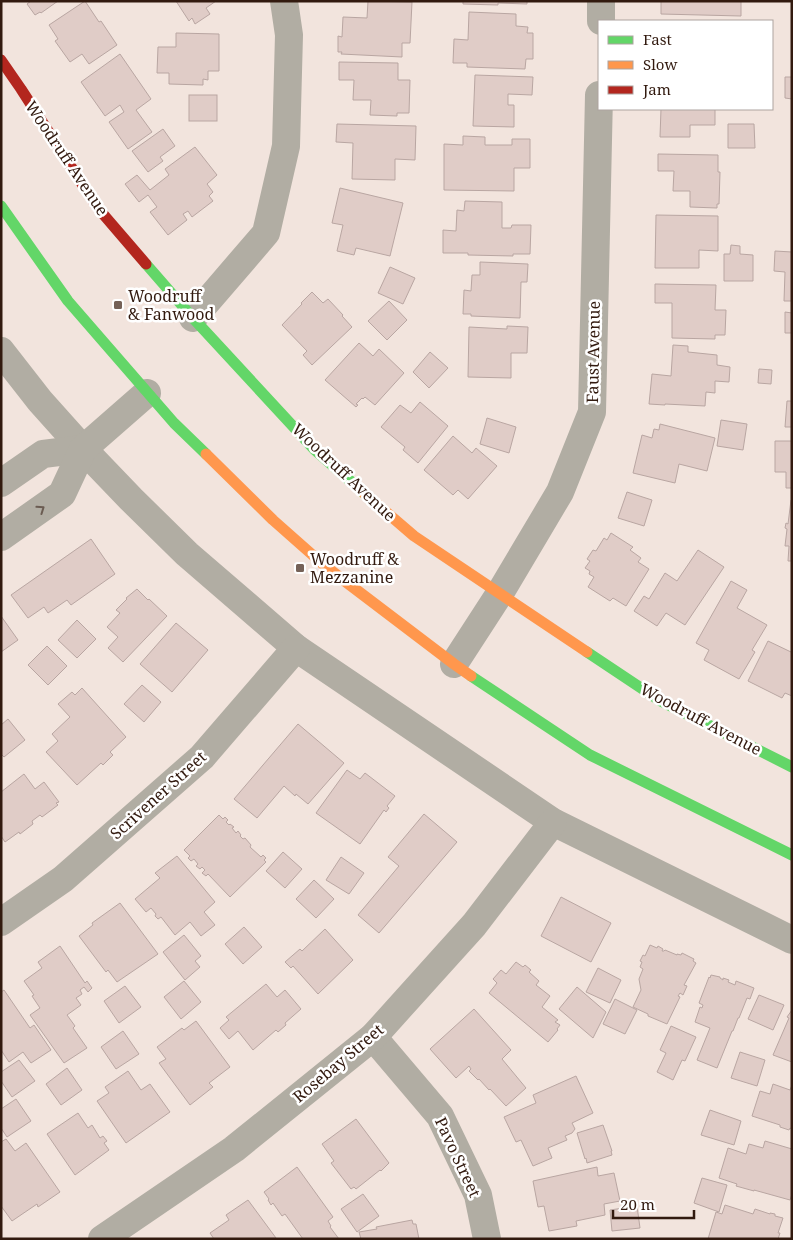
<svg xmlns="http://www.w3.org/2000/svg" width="793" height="1240" font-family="'Noto Serif',serif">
  <rect width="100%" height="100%" fill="#f2e4dd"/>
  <g fill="#e0ccc7" stroke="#b9a6a2">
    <path d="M31,1h27l-17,12 -1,-1 -5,3 -8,-11z"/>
    <path d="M85,1l14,21 2,-1 16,24 -28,19 -7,-10 -12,8 -15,-21 3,-2 -9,-14z"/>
    <path d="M176,1h40l-10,7 4,6 -15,10 -3,-6 -3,3z"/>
    <path d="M368,1l44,1 -2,41h-8v14l-61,-3 1,-2h-4v-16l4,1 1,-20 24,1z"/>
    <path d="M463,1h64v3l-29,-1v2l-35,-1z"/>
    <path d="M661,1h80v15l-80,-2z"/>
    <path d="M469,12l47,2v12l12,1 -1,6h6v26h-7l-1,10 -58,-2v-4h-14l1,-24 14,1z"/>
    <path d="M176,33l43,1v37h-11v9l-5,-1v6l-34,-1v-11h-12l1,-26h18z"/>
    <path d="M120,54l31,45 -15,11 16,22 -24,17 -19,-27 15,-10 -4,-7 -15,11 -24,-34z"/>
    <path d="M339,62l59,1v17h12l-1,33h-12v3l-27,-1 1,-15h-18l1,-20h-15z"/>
    <path d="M475,75l58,2 -1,18 -24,-1v11h6v22l-41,-1z"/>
    <path d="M785,77h7v22l-7,-1z"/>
    <rect x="189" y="95" width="28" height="26"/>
    <path d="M661,109h54v16h-25v12h-30z"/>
    <path d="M337,124l79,2 -1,34 -20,-1v21l-43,-1 1,-36 -17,-1z"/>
    <path d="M728,124h26l1,24h-27z"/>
    <path d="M163,129l12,17 -15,11 3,4 -15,11 -16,-21z"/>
    <path d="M463,136l22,1v8h27v-6h18v29h-16v23l-70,-1v-46l19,1z"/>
    <path d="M195,147l22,28 -10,9 6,8 -4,4 4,5 -21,16 -4,-6 -5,3 4,6 -19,15 -18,-23 7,-5 -9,-12 -9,7 -14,-18 12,-9 13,15 19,-15 -4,-6z"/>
    <path d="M658,154l60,1v17h2l-1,32h-2v4l-27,-1v-16h-17l1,-20h-16z"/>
    <path d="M340,188l63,15 -13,53 -34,-8 -2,7 -17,-4 6,-26 -11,-2z"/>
    <path d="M465,201l37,1v26h9l1,-3h19l-1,29h-17v2l-45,-1v-2h-25v-23l13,1 1,-21 7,1z"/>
    <path d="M656,215l62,1v35l-19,-1v18h-44z"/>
    <path d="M731,245l9,1v8l13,1v26h-29v-27h6z"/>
    <path d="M775,251l17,1v49h-8l1,-29 -11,-1z"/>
    <path d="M480,262l48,2 -1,18h-6l-1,36 -49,-2v-2h-8l1,-24 7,1 1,-16h8z"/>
    <path d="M390,267l25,11 -12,26 -25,-11z"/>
    <path d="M655,284l61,1 -1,25h11l-1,25h-10v4l-43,-1v-35h-17z"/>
    <path d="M312,292l11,11 5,-4 15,16 -1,1 10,11 -40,38 -9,-10 4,-4 -25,-26 20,-21 -1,-1z"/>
    <path d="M389,301l18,19 -20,20 -19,-19z"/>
    <path d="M785,312l7,1v20h-7z"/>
    <path d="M507,326l21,1 -1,26h-16v25l-43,-1 1,-50 38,2z"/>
    <path d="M359,343l14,13 6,-7 25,24 -29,32 -10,-8 -2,2 -1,-1 -6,6 2,1 -2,2 -31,-27z"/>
    <path d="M673,345l15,1v6l29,3v10l13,2 -1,15 -14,-1v12l-9,-1 -1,14 -40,-2v1l-16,-1 3,-30 19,2z"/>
    <path d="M430,352l18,16 -19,20 -16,-16z"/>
    <path d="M759,369l13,1 -1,14 -13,-1z"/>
    <path d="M787,401h5v26h-7z"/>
    <path d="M420,402l28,24 -30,37 -15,-13 2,-3 -24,-20 19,-22 11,8z"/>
    <path d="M487,418l29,9 -7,26 -29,-9z"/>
    <path d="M721,420l26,4 -4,26 -26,-4z"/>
    <path d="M660,424l55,14 -8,33 -28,-7 -4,19 -42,-10 9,-38 10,3 2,-9 5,1z"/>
    <path d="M453,436l19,17 4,-5 21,18 -29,33 -10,-9 -5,5 -29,-25z"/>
    <path d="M775,441h17v47h-6v-16h-11z"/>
    <path d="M627,492l25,8 -8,26 -26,-8z"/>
    <path d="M791,500h1v61h-4l1,-15h-4l2,-17 -2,-1 1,-5 2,1z"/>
    <path d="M611,533l22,14 -3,3 11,8 -3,4 11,7 -23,37 -13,-8 -3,3 -22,-14 6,-10 -5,-3 1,-3 -5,-3 5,-7 -3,-2 6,-9 3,1 8,-13 3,2z"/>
    <path d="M91,539l24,35 -44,31 -4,-5 -19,13 -4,-6 -16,11 -17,-23z"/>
    <path d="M698,550l26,17 -39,58 -19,-12 -9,13 -23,-15 10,-15 5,3 16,-26 12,8z"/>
    <path d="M731,581l16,9 -10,18 30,17 -15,25 3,2 -16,27 -35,-19 5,-10 -13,-7z"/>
    <path d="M137,589l11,11 1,-1 18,17 -44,46 -15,-14 10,-11 -11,-10 13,-14 -4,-3 11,-11 -1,-1z"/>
    <path d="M1,616l17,24 -17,12z"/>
    <path d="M77,620l19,19 -19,19 -19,-18z"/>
    <path d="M176,623l32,27 -36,42 -32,-28z"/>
    <path d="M768,641l23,11 1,-2v46l-7,-3 -3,5 -34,-17z"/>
    <path d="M47,646l20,20 -19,19 -20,-20z"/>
    <path d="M142,685l19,17 -17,20 -20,-18z"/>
    <path d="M82,688l44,49 -16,15 3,3 -10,10 -2,-2 -24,22 -31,-33 12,-11 -6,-7 18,-17 -12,-13 14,-12 3,3z"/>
    <path d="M8,719l17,21 -21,17 -3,-3v-29z"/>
    <path d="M298,724l46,39 -36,41 -12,-10 -1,2 -11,-10 -27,32 -23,-19z"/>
    <path d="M347,770l13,9 5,-6 30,23 -8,10 2,2 -3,4 -2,-2 -24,34 -44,-31z"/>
    <path d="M24,774l11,15 9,-7 15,20 -3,1 2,2 -16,12 -2,-2 -8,6 1,3 -13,10 -1,-2 -14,10 -4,-6v-44z"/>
    <path d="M424,814l33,28 -78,91 -21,-18 41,-49 -11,-9z"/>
    <path d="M219,815l4,4 2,-2 3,3 -2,2 3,3 1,-1 4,3 -2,1 4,5 2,-2 3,4 -1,1 3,3 2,-1 6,7 -1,2 11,10 2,-2 3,3 -2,2 2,2 -36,35 -22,-23 -2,2 -4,-3 3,-3 -3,-3 -2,2 -4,-3 2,-2 -4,-5 -3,2 -3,-3 2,-2 -6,-6z"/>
    <path d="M283,852l19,17 -17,19 -19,-17z"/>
    <path d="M177,856l38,46 -11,10 11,13 -14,11 -11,-14 -15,13 -14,-18 -3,2 -3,-3 1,-2 -5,-6 -5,4 -11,-13 25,-21 -5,-5z"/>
    <path d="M341,857l23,16 -15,21 -23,-14z"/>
    <path d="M314,880l20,19 -18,19 -20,-19z"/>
    <path d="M561,897l50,26 -20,39 -50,-26z"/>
    <path d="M120,903l38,51 -41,28 -9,-12 -2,2 -27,-36 14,-11 -1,-2z"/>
    <path d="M244,927l18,20 -19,17 -18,-20z"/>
    <path d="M325,929l28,31 -35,34 -25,-28 -2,2 -6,-6 15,-13 2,2z"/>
    <path d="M184,935l17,21 -6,5 5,6 -15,13 -22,-28z"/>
    <path d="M650,945l7,3 1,-2 5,3 -1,2h2l1,-1 12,5v-1l4,1 1,-2 12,6 -1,2 3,2 -12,22 3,1 -4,9 -3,-2 -2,3 2,1 -13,27 -19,-8v-2l-15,-7 8,-17 -2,-11 4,-10 -3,-2 2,-5 -2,-1 3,-6 2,1z"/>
    <path d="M60,946l25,37 2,-2 5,7 -4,4 -4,-5 -4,3 2,4 -6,4 5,7 -14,10 8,11 -2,2 14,20 -23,15 -34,-48 10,-7 -8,-12 2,-1 -10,-14 18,-13 -4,-6z"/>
    <path d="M516,962l7,5 2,-2 6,5 -2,2 10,9 -3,4 14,11 -8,11 16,13 -3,2 5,3 -3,4 1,1 -10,12 -59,-49 8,-10 -4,-4 8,-9 5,4z"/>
    <path d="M598,968l23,12 -11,23 -24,-11z"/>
    <path d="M711,975l9,2v1l3,2v-2l6,2 -1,2 7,3 1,-4 18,7 -4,11 -3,-1 -8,20h-1l-5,13h-1l-15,37 -20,-8 13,-32 -15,-6 5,-15 2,1 1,-3 -4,-2 10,-26 1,1z"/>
    <path d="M184,981l17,21 -20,17 -17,-22z"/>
    <path d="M266,984l11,13 8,-7 16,19 -16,14 1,2 -8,7 -2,-2 -23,20 -15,-19 -9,8 -9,-11 9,-8 -3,-3z"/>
    <path d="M125,986l16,21 -22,16 -15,-22z"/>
    <path d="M577,987l29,25 -13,26 -34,-29z"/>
    <path d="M4,990l26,38 4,-3 17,25 -20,13 -8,-11 -14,10 -8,-12v-58z"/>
    <path d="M759,995l25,10 -11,25 -25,-11z"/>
    <path d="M615,999l22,11 -12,24 -22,-10z"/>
    <path d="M474,1009l37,41 -9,9 24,29 -20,18 -16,-17 -1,1 -10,-11 -1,1 -9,-9 2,-2 -2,-3 -13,12 -26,-29z"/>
    <path d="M792,1010v52l-19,-7 16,-37 -2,-1z"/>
    <path d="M196,1021l34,46 -21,16 4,4 -23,18 -31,-42 7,-4 -9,-12 25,-19 2,2z"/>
    <path d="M671,1026l25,11 -11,24 -3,-1 -9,20 -16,-8 9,-19 -6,-3z"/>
    <path d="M123,1031l16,23 -23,15 -15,-22z"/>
    <path d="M740,1052l25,8 -8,26 -26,-8z"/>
    <path d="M19,1060l16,21 -23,16 -11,-16v-9z"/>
    <path d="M67,1068l15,22 -21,15 -15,-21z"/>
    <path d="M128,1071l13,19 9,-6 20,28 -44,31 -29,-42 12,-8 -4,-6z"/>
    <path d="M576,1076l17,37 -21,10 3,6 -3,4 -7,3 2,4 -19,8 4,10 -19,8 -12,-26 -5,2 -12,-25 32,-14 -3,-8z"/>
    <path d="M773,1084l17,6 2,-5v44l-2,-1 -1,2 -9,-3v-2l-28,-9 8,-25 10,3z"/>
    <path d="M16,1099l15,22 -24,16 -6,-9v-19z"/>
    <path d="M710,1110l31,11 -7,24 -33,-10z"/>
    <path d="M78,1113l10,15 4,-3 8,13 3,-2 4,5 -3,2 5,7 -34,25 -28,-41z"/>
    <path d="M356,1119l33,44 -8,8 -1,-1 -24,19 -2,-2 -3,2 -20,-26 3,-2 -12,-17z"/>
    <path d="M603,1125l9,26h-1l1,4 -25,8 -1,-5 -1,1 -8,-26z"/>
    <path d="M6,1139l9,12 11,-8 34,49 -22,15 -1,-3 -25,17 -11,-15v-64z"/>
    <path d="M765,1141l27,8v45l-2,6 -36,-10v1l-18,-5 1,-2 -18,-6 9,-30 18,6 3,-10 14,4z"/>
    <path d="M297,1167l36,50 -5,4 3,5 -1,1 9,12h-36l-18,-25 -3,2 -9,-13 -2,2 -3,-5 1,-1 -5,-7z"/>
    <path d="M597,1167l1,9 16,-3 6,28 -16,3 1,11 -29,6 1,5 -28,5 -5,-25 -6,1 -5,-26z"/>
    <path d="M702,1178l25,7 -8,27 -25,-9z"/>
    <path d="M363,1194l16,22 -22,16 -16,-23z"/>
    <path d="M248,1200l28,38 -62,1 -4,-6 19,-13 -3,-5z"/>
    <path d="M725,1205l28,9 2,-5 15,5v-1l5,1v2l8,2 -5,15h2l-2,6h-70l8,-27 6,2z"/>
    <path d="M637,1206l3,22 -28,3 -2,-21z"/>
    <path d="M412,1220l1,4h3l3,15h-58l-2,-7 18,-3 -1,-2z"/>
  </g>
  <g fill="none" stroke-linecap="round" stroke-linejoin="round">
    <g stroke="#b1ada3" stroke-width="28">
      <path d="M601,21v-20"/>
      <path d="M193,318l73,-85 20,-87 3,-111 -5,-34"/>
      <path d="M1,351l39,50 43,48 48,50 56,55 109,94 257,174 239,118"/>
      <path d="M1,483l42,-29 40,-5"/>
      <path d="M1,537l61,-43 21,-45 64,-56"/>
      <path d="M454,664l46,-71 60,-101 32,-80 7,-317"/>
      <path d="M1,922l62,-43 139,-122 94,-109"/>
      <path d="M373,1037l67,79 38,79 9,44"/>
      <path d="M102,1239l132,-90 139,-112 101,-112 79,-103"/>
    </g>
    <g stroke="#63d668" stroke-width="11">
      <path d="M1,206l67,95 106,122 32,31"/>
      <path d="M146,264l47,54 121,131 50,44"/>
      <path d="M587,652l72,48 133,67"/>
      <path d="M471,676l119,79 202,100"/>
    </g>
    <g stroke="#ff974d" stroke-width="11">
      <path d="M206,454l67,66 52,46 129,98 17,12"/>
      <path d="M364,493l50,43 173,116"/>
    </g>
    <path stroke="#b3261e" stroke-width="11" d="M1,60l20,29 76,118 49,57"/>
  </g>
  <defs><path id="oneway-chevron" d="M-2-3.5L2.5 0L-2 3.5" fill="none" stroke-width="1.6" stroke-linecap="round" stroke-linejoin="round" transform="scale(1.25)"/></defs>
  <use stroke="#6b5c52" href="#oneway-chevron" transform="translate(41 509) rotate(-35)"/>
  <g fill="#756157" stroke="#fff" stroke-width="2">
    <rect x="113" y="300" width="10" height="10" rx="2.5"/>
    <rect x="295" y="563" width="10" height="10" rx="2.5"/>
  </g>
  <g text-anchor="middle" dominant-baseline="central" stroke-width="5" stroke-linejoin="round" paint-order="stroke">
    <g font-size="16" fill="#321a0f" stroke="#fff">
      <text transform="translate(67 158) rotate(56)">Woodruff Avenue</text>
      <text transform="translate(593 352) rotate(-89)">Faust Avenue</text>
      <text transform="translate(344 472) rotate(43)">Woodruff Avenue</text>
      <text transform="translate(701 719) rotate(28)">Woodruff Avenue</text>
      <text transform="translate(158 795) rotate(-42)">Scrivener Street</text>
      <text transform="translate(338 1063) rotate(-40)">Rosebay Street</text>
      <text transform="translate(458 1157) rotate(65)">Pavo Street</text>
    </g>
    <g font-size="16" fill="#321a0f" stroke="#fff" text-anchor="start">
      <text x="128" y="296">Woodruff<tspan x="128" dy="18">&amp; Fanwood</tspan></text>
      <text x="310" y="559">Woodruff &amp;<tspan x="310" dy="18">Mezzanine</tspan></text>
    </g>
  </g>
  <rect width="793" height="1240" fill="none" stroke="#321a0f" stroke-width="5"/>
  <rect x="598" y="20" width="175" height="90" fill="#ffffff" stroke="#ada39f"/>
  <rect x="608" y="36" width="25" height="8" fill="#63d668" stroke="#ada39f"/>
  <text x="643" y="45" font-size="15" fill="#321a0f">Fast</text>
  <rect x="608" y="61" width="25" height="8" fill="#ff974d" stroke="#ada39f"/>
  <text x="643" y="70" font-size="15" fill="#321a0f">Slow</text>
  <rect x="608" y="86" width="25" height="8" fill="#b3261e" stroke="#ada39f"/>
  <text x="643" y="95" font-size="15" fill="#321a0f">Jam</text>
  <path d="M613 1210v8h81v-8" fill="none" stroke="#321a0f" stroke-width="2.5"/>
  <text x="620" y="1210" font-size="15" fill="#321a0f" stroke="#ffffff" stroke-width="4" paint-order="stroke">20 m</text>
</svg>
